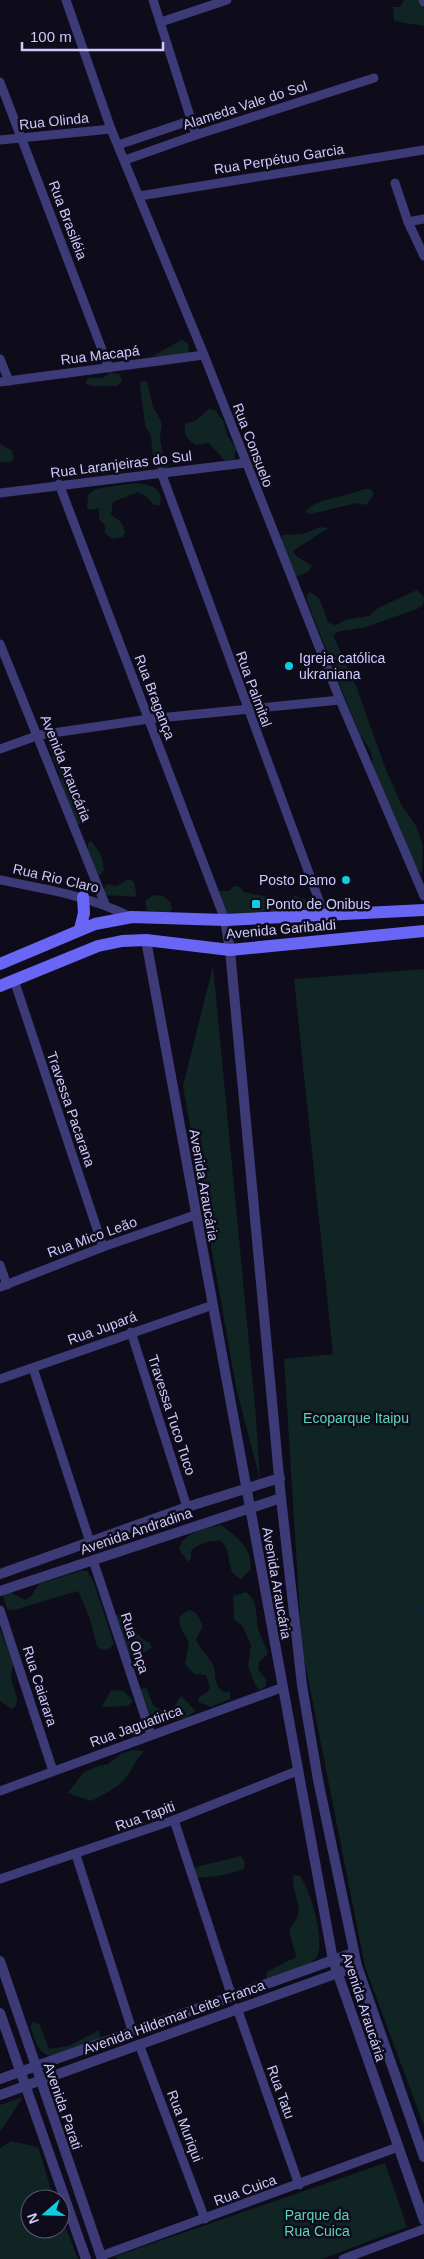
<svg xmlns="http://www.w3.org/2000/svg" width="424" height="2259" font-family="Helvetica,sans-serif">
  <rect width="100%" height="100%" fill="#0e0c1b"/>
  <g fill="#0f2423">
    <path d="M404,0h17l3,9v17c-7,-2 -26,-3 -30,-6l-1,-13h7z"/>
    <path d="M182,340l6,3 1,10 -14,3h-23z"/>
    <path d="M111,373l9,1 2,7 -5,5h-26l-6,-3 3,-5h14z"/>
    <path d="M147,381l6,26 9,16 -2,15 3,19 6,7 -3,5 -12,-1 -3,-32 -6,-11 -5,-39v-4z"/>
    <path d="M209,409l6,1 9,12 3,13 9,14 -2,10 -9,2 -16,-18 -13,2c-9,-6 -14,-11 -10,-22l9,-2z"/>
    <path d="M0,444l11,6 3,6 -3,6h-11z"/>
    <path d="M135,483c11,1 21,2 26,13l-1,9h-6l-8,-9 -8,-4 -25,10 -2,13 10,7 4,9 -2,6 -10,2 -8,-6v-7l-6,-8v-10l-9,2 -3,-2 1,-13 7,-6z"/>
    <path d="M364,489h6l4,5 -8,11 -9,-2 -46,11 -6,-2c9,-14 43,-15 59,-23z"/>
    <path d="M321,527l7,1 -35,23 3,5 16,10 -4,6 -12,5c-7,-11 -17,-29 -14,-42l20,-1z"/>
    <path d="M417,590l7,7 -1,8 -6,4 -54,19 -23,3 -7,4 23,51 30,84 15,34 15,22 7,20 -1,28 -8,-7 -40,-95 -3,-20 -12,-20 -14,-34 -39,-100 3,-6c15,5 13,19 20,31l6,2 13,-6 21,-3 9,-8z"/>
    <path d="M55,748l3,1c6,28 23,48 25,75h-6l-11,-24 -7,-28 -7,-15v-7z"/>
    <path d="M91,841l10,13 3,16 -6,7 -10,-24v-10z"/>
    <path d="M129,879l5,3 3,15 -33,-2 -1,-6 4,-5 9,2z"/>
    <path d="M234,886l6,1 4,5 38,8 13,-4 19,6 -2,7 -5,4 -82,1 -9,-23h13z"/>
    <path d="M153,895l10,1 7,6 2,6 -3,6 -22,-3 -2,-10z"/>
    <path d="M213,966l43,451 4,63 -24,-93 -53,-301z"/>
    <path d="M424,969v1157l-59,-159 -63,-319 -18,-289 49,-5 -39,-375z"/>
    <path d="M221,1525c16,12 33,24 29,45l-9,9c-18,-8 -7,-27 -20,-38 -11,-1 -23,3 -30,10v7l-3,4 -9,-13c4,-17 27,-21 42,-24z"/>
    <path d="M80,1571h7l7,12 20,61 -5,5 -7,1 -5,-4 -8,-30 -11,-25 -64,19 -7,-1 -4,-14 5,-4 17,9 6,-4 8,-12z"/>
    <path d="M246,1592c13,9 9,22 12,36 2,9 8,17 10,26l-9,8 -1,7 8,11v6l-6,4 -5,-5 -7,-19 3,-21 -8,-18 -9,-8 -1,-23z"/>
    <path d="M190,1610l6,3 7,13 -7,13c4,11 11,15 16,24 6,10 -1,17 11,29h7v7l-19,8 -13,-5 2,-6 6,-3 4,-5 -4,-13 -12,-1 -9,-10 4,-22c-7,-12 -18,-26 1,-32z"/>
    <path d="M122,1614c14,6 11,23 27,28l3,6 -17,9 -6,-2 -14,-40z"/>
    <path d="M0,1629l13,34 -2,15 6,20 -1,7 -4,4 -12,-8z"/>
    <path d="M146,1688l8,18 6,4 13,-2 8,-12 15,15 -11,7 -27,3 -11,-9 -7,-23z"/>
    <path d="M111,1690l13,1 9,10 -5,5 -26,1z"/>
    <path d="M132,1750l12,1c-7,8 -11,15 -16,24 -7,11 -25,20 -37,26l-23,-8 15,-20 12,-6 13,-3 13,-10z"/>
    <path d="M241,1856l4,6 -1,7c-13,6 -34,8 -48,9l-2,-5 2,-6z"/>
    <path d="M293,1875l7,1c10,13 27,68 16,82 -6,8 -40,19 -50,20l1,-6 29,-15 -7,-27c20,-24 3,-28 4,-55z"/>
    <path d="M33,2022l6,2 10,25 19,-3 32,-16v7l-3,6 -45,13c-14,-1 -17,-17 -22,-29z"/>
    <path d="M23,2097l-23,35v-27z"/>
    <path d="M11,2141l27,6 16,52h-24v30h30v-16l18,46h-78v-111z"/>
    <path d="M385,2163l22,64 -85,32h-205l-1,-3z"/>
  </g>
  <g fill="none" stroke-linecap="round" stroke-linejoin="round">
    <path stroke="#0e203c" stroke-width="3" d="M417,1609l7,4"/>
    <g stroke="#3c3a77" stroke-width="9">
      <path d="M66,0l45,129 93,226 136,345 84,196"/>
      <path d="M153,0l43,135"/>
      <path d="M423,0l1,2"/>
      <path d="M161,22l66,-22"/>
      <path d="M0,82l109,286"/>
      <path d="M0,140l111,-11"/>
      <path d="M118,145l74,-25"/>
      <path d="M125,160l71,-25 178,-57"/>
      <path d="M395,183l13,39 16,34"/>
      <path d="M139,196l285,-46"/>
      <path d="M408,222l16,-3"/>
      <path d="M0,359l9,22"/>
      <path d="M0,382l204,-27"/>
      <path d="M161,472l163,442"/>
      <path d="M59,484l166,436"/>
      <path d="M0,493l245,-30"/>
      <path d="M0,644l105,260"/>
      <path d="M0,749l39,-14 110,-16 191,-19"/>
      <path d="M0,880c45,9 90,16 131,37"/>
      <path d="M14,980l89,267"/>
      <path d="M0,1265l7,20"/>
      <path d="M0,1287l103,-40 92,-32"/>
      <path d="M131,1332l56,175"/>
      <path d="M33,1368l57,174"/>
      <path d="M0,1379l213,-74"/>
      <path d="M93,1560l58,175"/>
      <path d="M0,1610l53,161"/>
      <path d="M0,1791l281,-103"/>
      <path d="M174,1820l58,177"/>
      <path d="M76,1855l57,178"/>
      <path d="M0,1879l174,-59 123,-49"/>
      <path d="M237,2008l62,177"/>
      <path d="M139,2044l66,175"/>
      <path d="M101,2256l297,-109"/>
      <path d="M343,2259l81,-30"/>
    </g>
    <g stroke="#3c3a77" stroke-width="10">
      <path d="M225,920l5,30 51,548 21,187 16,95 39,186 67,191"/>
      <path d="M146,940l187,1020 91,260"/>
      <path d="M0,1574l187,-67 93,-29"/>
      <path d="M0,1591l281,-93"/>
      <path d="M0,1961l102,298"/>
      <path d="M0,2013l86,246"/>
      <path d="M0,2079l353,-126"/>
      <path d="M0,2095l357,-129"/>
    </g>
    <g stroke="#6a66f5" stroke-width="12">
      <path d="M80,929l4,-16 -1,-16"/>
      <path d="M0,964l95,-40 37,-7 93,3 199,-10"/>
      <path d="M0,986l98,-40 24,-5 24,-1 84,10 194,-19"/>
    </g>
  </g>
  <g fill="#0fcce2" stroke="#0e0c1b" stroke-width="2">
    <circle cx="289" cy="666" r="5"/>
    <circle cx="346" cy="880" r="5"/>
    <rect x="251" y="899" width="10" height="10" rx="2.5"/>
  </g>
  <g text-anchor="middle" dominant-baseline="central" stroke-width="5" stroke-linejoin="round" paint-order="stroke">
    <g font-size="14" fill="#cfc9fc" stroke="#0e0c1b">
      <text transform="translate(245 105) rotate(-18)">Alameda Vale do Sol</text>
      <text transform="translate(54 121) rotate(-6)">Rua Olinda</text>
      <text transform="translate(279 159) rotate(-9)">Rua Perpétuo Garcia</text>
      <text transform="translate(68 220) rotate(69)">Rua Brasiléia</text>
      <text transform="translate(100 355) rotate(-7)">Rua Macapá</text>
      <text transform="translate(253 445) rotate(69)">Rua Consuelo</text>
      <text transform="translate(121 464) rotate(-7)">Rua Laranjeiras do Sul</text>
      <text transform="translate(254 689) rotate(70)">Rua Palmital</text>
      <text transform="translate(155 697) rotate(69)">Rua Bragança</text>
      <text transform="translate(66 768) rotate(68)">Avenida Araucária</text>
      <text transform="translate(56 878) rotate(13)">Rua Rio Claro</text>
      <text transform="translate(281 929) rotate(-5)">Avenida Garibaldi</text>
      <text transform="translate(71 1109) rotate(71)">Travessa Pacarana</text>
      <text transform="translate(204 1185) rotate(80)">Avenida Araucária</text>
      <text transform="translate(92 1237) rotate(-20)">Rua Mico Leão</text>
      <text transform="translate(102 1328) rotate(-20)">Rua Jupará</text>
      <text transform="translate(172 1415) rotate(72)">Travessa Tuco Tuco</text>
      <text transform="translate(136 1531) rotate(-19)">Avenida Andradina</text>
      <text transform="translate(277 1583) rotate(80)">Avenida Araucária</text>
      <text transform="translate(135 1643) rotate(72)">Rua Onça</text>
      <text transform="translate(40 1686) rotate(72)">Rua Caiarara</text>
      <text transform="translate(136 1726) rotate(-20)">Rua Jaguatirica</text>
      <text transform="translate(145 1816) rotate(-20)">Rua Tapiti</text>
      <text transform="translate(364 2007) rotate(72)">Avenida Araucária</text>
      <text transform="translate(174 2017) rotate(-20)">Avenida Hildemar Leite Franca</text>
      <text transform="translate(281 2092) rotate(70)">Rua Tatu</text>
      <text transform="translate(63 2106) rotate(71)">Avenida Parati</text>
      <text transform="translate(185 2126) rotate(69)">Rua Muriqui</text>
      <text transform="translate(245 2190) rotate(-20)">Rua Cuica</text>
    </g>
    <g font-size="14" fill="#cfc9fc" stroke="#0e0c1b" text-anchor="start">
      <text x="299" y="658">Igreja católica<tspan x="299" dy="16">ukraniana</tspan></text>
      <text x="336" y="880" text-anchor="end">Posto Damo</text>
      <text x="266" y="904">Ponto de Onibus</text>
    </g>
    <g font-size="14" fill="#5bd5b7" stroke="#0e0c1b">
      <text x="356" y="1418">Ecoparque Itaipu</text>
      <text x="317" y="2215">Parque da<tspan x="317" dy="16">Rua Cuica</tspan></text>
    </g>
  </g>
  <g transform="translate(45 2214) rotate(250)"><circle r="24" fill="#0e0c1b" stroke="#5b5875"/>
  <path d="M0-4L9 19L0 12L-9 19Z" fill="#0fcce2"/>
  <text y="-8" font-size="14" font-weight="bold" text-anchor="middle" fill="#cfc9fc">N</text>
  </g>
  <path d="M22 42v8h141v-8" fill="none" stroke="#cfc9fc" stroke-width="2.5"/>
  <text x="30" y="42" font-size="15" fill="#cfc9fc" stroke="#0e0c1b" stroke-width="4" paint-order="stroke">100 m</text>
</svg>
